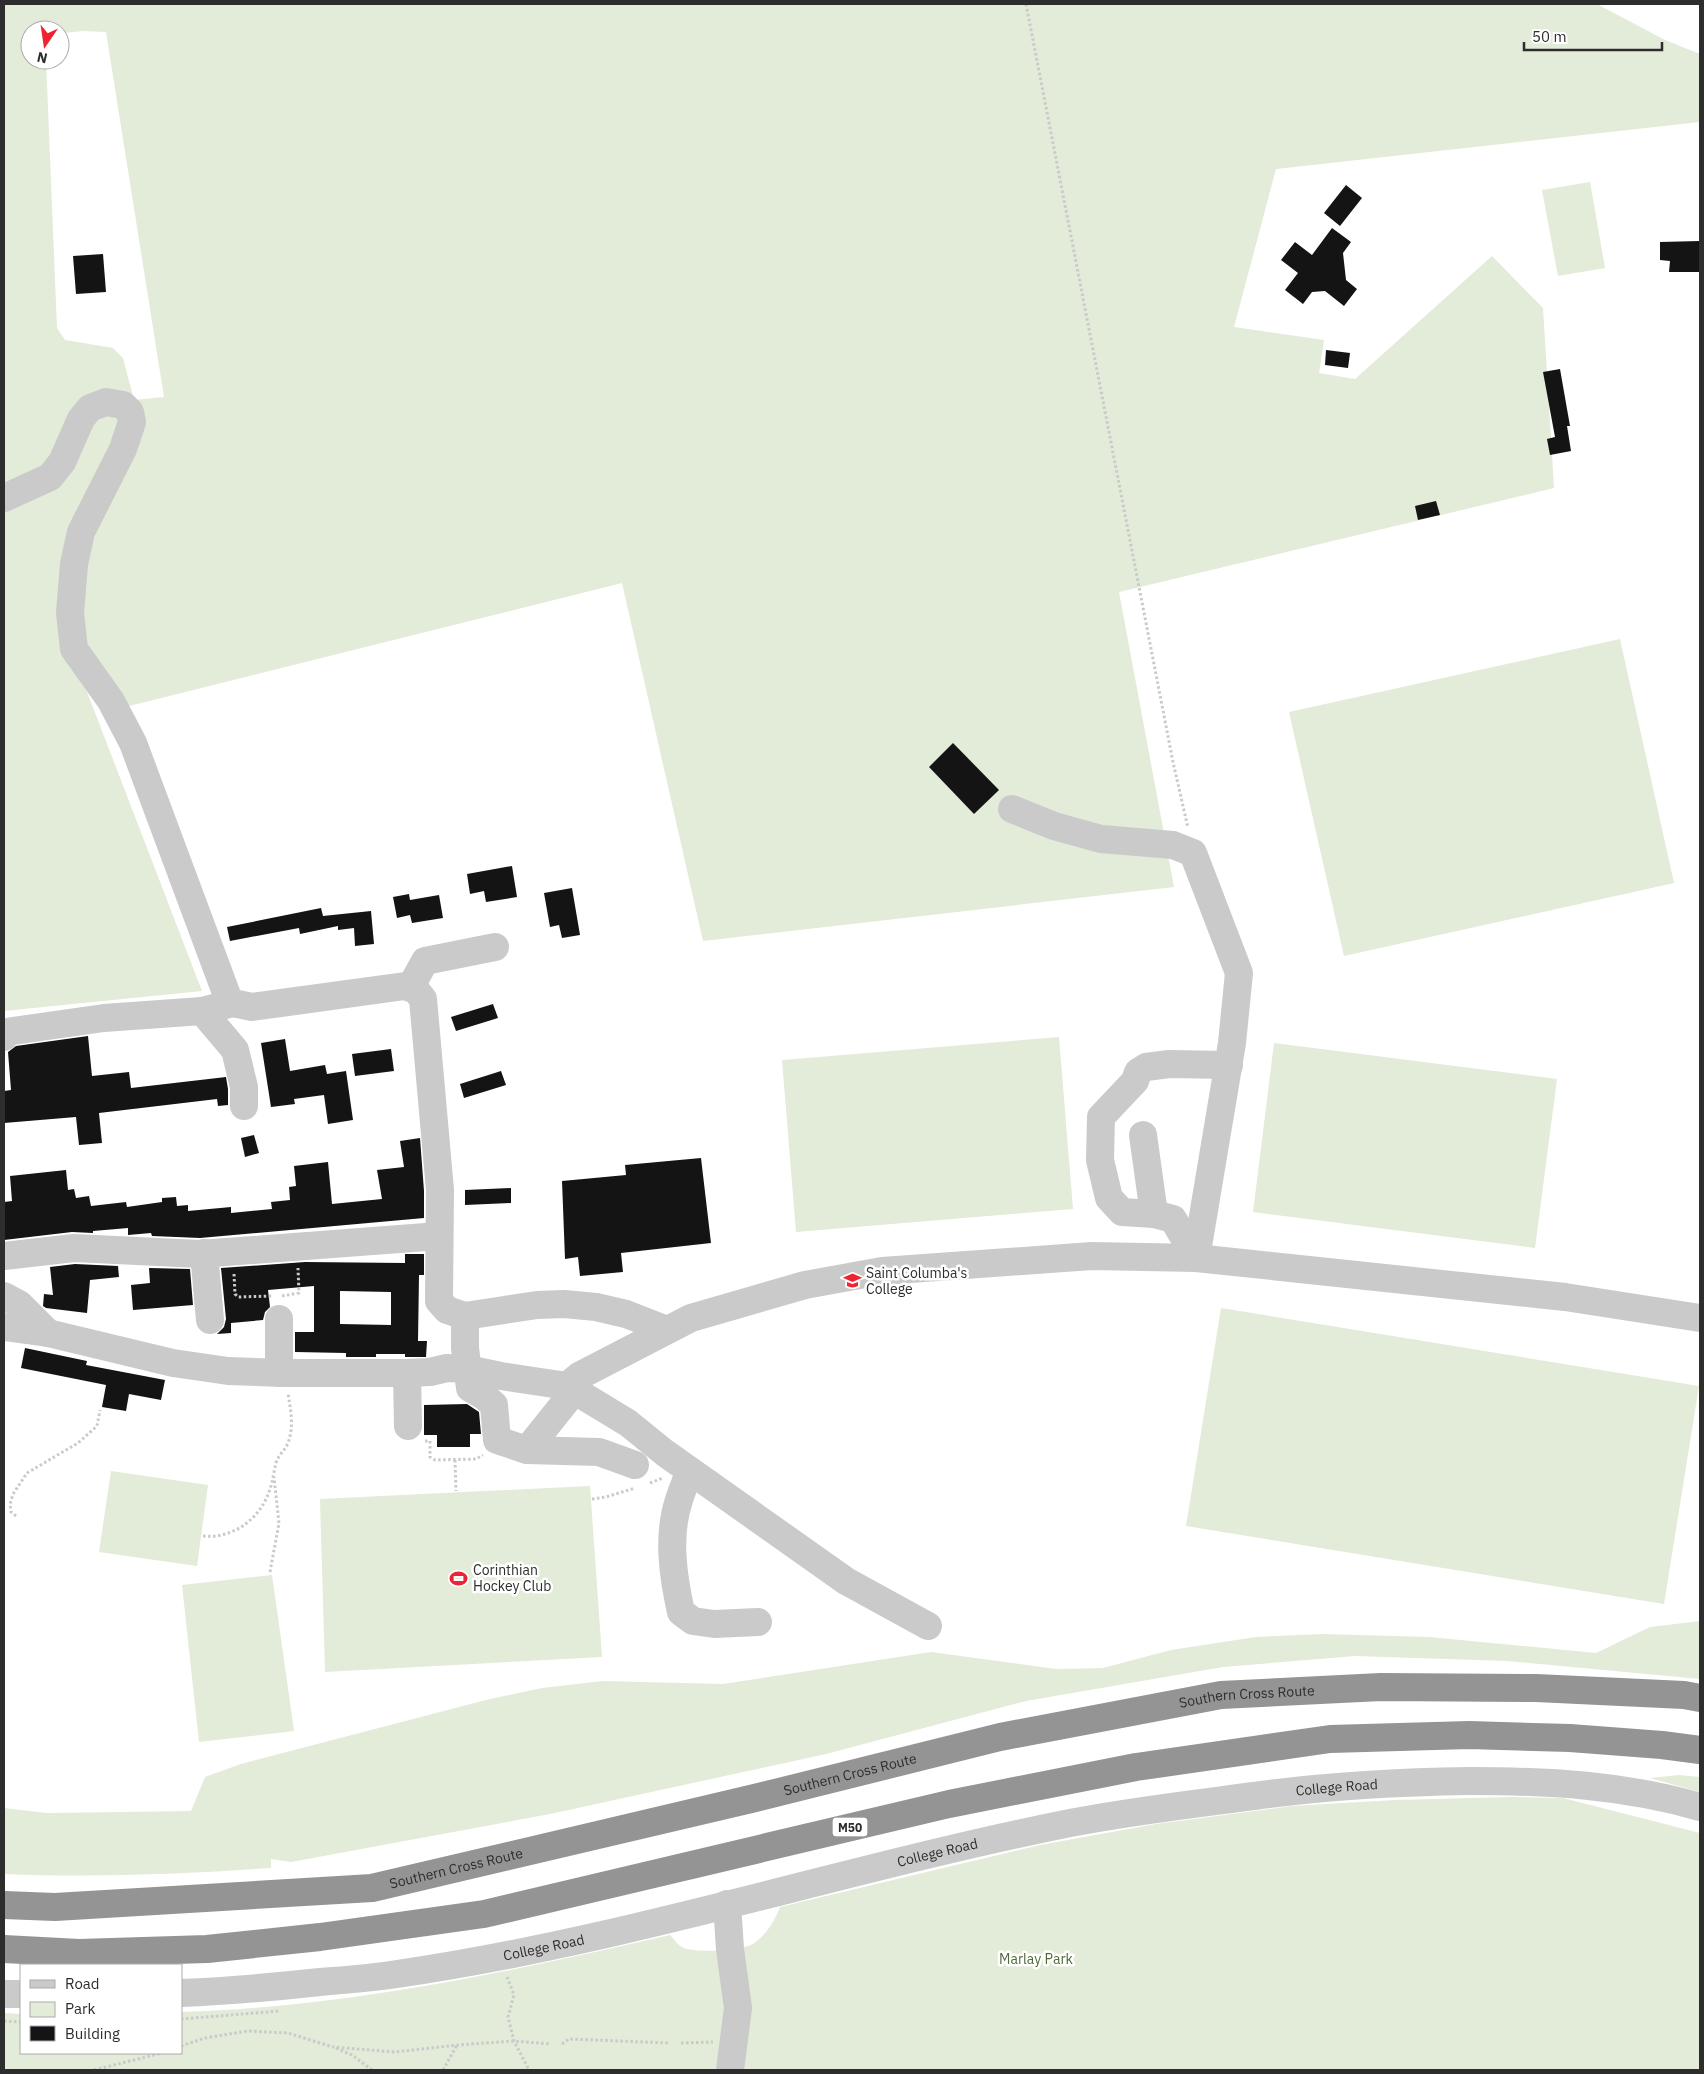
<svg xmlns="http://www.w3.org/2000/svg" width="1704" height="2074" font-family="'IBM Plex Sans',sans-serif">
  <rect width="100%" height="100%" fill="#fff"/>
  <g fill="#e3ebd9" fill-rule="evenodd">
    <path d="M4,4h1593l68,36 35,14v68l-424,47 -42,158 90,13 -5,33 36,6 137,-123 51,52 11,180 -435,104 55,295 -471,54 -81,-358 -505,126 -48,-64 133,346 -198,20zM30,30h30v8l3,-5 20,-2 23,1 58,365 -30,3 -11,-42 -10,-10 -48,-8 -8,-12 -11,-268h-16z"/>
    <path d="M1590,182l15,86 -47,8 -16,-86z"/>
    <path d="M1620,639l54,244 -330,73 -55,-244z"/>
    <path d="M1059,1037l14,172 -277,23 -14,-172z"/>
    <path d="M1274,1043l283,36 -22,169 -282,-36z"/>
    <path d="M1221,1308l478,78 -35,218 -478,-78z"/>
    <path d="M111,1471l97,14 -11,81 -98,-14z"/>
    <path d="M590,1486l12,171 -277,15 -5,-173z"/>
    <path d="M272,1575l22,156 -95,11 -17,-157z"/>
    <path d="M1700,1621v58l-193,-18 -152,-5 -132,11 -197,34 -200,53 -276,60 -259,48 -20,-3v9c-89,6 -178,10 -267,6v-66l43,5 144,-2 14,-34 36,-13 245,-64 56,-12 61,-7 120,3 208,-32 125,17 47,-1 68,-18 85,-13 65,-3 108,3 167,16 54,-26z"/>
    <path d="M1679,1775l21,2v15l-50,-14z"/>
    <path d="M1510,1797l53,1 137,35v237h-1696v-57l17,1v39h160v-41c166,-5 328,-40 489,-77 4,4 8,11 14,13 12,5 57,3 69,-4 14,-10 21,-22 27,-37l260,-62 116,-21 136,-18 103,-6z"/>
  </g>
  <g fill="#141414" fill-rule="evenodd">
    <path d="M1346,185l16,13 -22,28 -16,-13z"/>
    <path d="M1332,228l19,14 -8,11 3,27 11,9 -13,17 -19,-15 -13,1 -9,12 -18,-14 13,-17 -17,-13 14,-18 17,13z"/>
    <path d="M1700,241v31h-31l1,-11 -10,-1v-18z"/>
    <path d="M103,254l3,38 -30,2 -3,-38z"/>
    <path d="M1326,350l24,3 -2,15 -23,-3z"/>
    <path d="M1560,369l10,57h-3l4,25 -21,4 -3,-16 8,-2 -12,-65z"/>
    <path d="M1436,501l4,14 -22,5 -3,-14z"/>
    <path d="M953,743l46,47 -25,24 -45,-47z"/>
    <path d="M512,866l5,31 -31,5 -2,-11 -14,3 -3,-20z"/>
    <path d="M572,888l8,47 -18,3 -3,-13 -9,2 -6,-34z"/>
    <path d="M409,894l1,6 29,-5 4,23 -31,5 -2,-8 -13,3 -4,-21z"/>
    <path d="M321,908l2,8 48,-5 3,33 -19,2 -1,-18 -16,2v-4l-38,8 -1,-6 -69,13 -3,-14z"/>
    <path d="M493,1004l5,14 -42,13 -5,-14z"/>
    <path d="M88,1036l4,40 37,-4 2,16 95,-11 2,12v16l-10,1 -1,-7 -118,14 3,30 -23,2 -3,-28 -72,6v-32l7,-1 -3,-38 8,-6z"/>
    <path d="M285,1039l5,32 35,-6 2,9 19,-3 7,49 -25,4 -4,-29 -30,4 1,5 -24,3 -10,-64z"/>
    <path d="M391,1049l3,22 -39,5 -3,-22z"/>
    <path d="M501,1071l5,14 -42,13 -4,-14z"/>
    <path d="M254,1135l5,18 -14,4 -4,-19z"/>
    <path d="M420,1138l4,53v27l-224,20 -48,-2 -1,-3 -23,2v-7l-35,3v2l-21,-1 -68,8v-38l8,-1 -2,-25 56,-6 2,20 6,-1 2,9 13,-2 2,10 35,-4 1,5 35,-5v-4l14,-1 1,9 11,-1v6l43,-4v6l41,-4 -1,-7 19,-2 -1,-13 7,-1 -2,-20 34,-4 4,42 50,-5 -5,-29 27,-3 -4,-26z"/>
    <path d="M701,1158l10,85 -90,10 2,19 -43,4 -2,-19 -13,2 -3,-78 64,-6 -1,-10z"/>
    <path d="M511,1188v15l-46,2v-15z"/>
    <path d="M405,1254h19v21h-5l-1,66h9l-1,16h-21v-3h-29v3h-30v-4l-51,-1v-20h19v-46l-46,4 2,17 -5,5 -2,8 -32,3v10l-14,1 7,-7 2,-8 -5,-51 84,-6 100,1zM340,1291l51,1v33l-51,-1z"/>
    <path d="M75,1264l43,2 1,11 -29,3 -3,33 -41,-5 -3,-2 1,-12 9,1 -3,-28z"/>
    <path d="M149,1268l41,1 3,36 -60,5 -2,-25 19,-2z"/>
    <path d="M25,1348l62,13 -1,4 79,15 -4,20 -32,-6 -3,17 -24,-4 4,-22 -85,-17z"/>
    <path d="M467,1404l12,8 2,22h-11v13h-33v-12h-13v-30z"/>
  </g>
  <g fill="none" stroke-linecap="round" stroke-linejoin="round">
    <g stroke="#cacaca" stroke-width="3" stroke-dasharray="2.5 2.5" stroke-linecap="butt">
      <path d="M1026,4l147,758 15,66"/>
      <path d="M234,1274l1,20 3,3 35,-1"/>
      <path d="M282,1296l17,-3 -1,-25"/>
      <path d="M425,1441h5v16l5,3 41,-1 7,-4"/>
      <path d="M455,1460l1,31"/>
      <path d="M650,1483l13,-5"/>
      <path d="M592,1499l14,-2 29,-9"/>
      <path d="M16,1516l-5,-4 -1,-8 3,-10 14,-21 51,-30 19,-17 3,-16"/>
      <path d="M203,1536c31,3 58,-18 67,-47 3,-9 4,-18 6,-26 3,-9 9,-13 12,-20 6,-16 3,-32 0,-49"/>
      <path d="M270,1572l9,-49 -5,-46"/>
      <path d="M507,1977l7,18 -6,22 6,24 15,29"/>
      <path d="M181,2019l98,-8"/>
      <path d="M4,2021l17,1"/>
      <path d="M681,2043l32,-1"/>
      <path d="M562,2044l7,-5 100,4"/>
      <path d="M181,2046l24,-8 43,-7 40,2 45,14 62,5 63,-7 56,-4 37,3"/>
      <path d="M336,2048l16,7 20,15"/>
      <path d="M94,2070l68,-17"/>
      <path d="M443,2070l14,-25"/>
    </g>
    <g stroke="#cacaca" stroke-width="28">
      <path d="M4,498l46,-21 12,-15 19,-43 9,-11 16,-6 17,3 7,7 2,10 -9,27 -42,83 -7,32 -4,49 4,36 37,52 22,42 95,255 5,5 19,4 153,-21 10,3 8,10 17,191 -1,111 8,9 18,6 72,-11 27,-1 32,3 30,7 41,16"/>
      <path d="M1012,809l42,17 47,13 72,6 20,8 46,120 -7,70 -36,215"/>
      <path d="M410,988l15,-27 70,-14"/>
      <path d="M202,1011l33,39 9,37v19"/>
      <path d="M4,1037l2,-5 98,-14 98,-7 31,-8"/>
      <path d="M1143,1135l11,79"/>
      <path d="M204,1253l6,67"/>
      <path d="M4,1256l70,-8 126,6 239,-18"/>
      <path d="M1196,1258l-23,-39 -19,-5 -32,-2 -13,-14 -9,-38 1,-43 34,-36 3,-9 8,-5 23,-3 60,1"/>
      <path d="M4,1296l15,8 29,29"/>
      <path d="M465,1316v32l5,40 14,8 10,9 3,35 30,10 72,2 36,13"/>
      <path d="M4,1327l44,6 125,30 55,8 58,2h121l23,-1 17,-4 20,1 34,7 66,10 61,37 37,30 181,128 82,45"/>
      <path d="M279,1373v-54"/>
      <path d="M407,1373l1,53"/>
      <path d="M567,1386l12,-10 112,-58 114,-33 77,-14 210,-15 104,2 369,39 135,21"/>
      <path d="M527,1450l40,-50"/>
      <path d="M690,1471c-4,10 -8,19 -11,29 -12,36 -6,76 2,112l12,9 21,3 44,-2"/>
      <path d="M727,1904l3,45 8,59 -8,62"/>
      <path id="s1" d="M181,1993c47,-2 93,-6 139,-11 26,-2 52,-4 77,-8 228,-33 448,-106 673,-151 61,-12 123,-19 184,-27 72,-10 144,-14 216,-15 78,0 155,4 230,26"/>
      <path d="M4,1994h17"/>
    </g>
    <g stroke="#949494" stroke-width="28">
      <path id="s2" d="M4,1905l51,2 317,-19 383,-90 245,-61 221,-42 160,-8 155,1 148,7 16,3"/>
      <path d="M4,1949l75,4 128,-4 113,-12 164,-23 465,-110 187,-37 194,-28 139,-4 101,3 92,7 38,5"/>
    </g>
  </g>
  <defs>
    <symbol id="school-bare" viewBox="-9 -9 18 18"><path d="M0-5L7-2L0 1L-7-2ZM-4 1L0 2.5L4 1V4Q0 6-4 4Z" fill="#ef2432" stroke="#fff" stroke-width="2.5" paint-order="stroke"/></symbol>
    <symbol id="stadium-bare" viewBox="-9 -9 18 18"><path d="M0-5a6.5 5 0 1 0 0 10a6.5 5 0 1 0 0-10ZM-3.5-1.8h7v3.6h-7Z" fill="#ef2432" stroke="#fff" stroke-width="2.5" paint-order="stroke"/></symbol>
  </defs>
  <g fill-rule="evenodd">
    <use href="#school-bare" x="840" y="1268" width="25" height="25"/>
    <use href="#stadium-bare" x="446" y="1566" width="25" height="25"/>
  </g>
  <g text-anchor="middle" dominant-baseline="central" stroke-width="5" stroke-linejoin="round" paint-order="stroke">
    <rect fill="#fff" stroke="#6c6c6c" stroke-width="1" x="832.5" y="1817.5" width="35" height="19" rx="4"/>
    <g font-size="12" font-weight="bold" fill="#2d2d2d">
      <text x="850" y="1827">M50</text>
    </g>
    <g font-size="14" fill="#2d2d2d" stroke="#fff" text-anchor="start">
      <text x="866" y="1273">Saint Columba's<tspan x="866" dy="16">College</tspan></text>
      <text x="473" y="1570">Corinthian<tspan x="473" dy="16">Hockey Club</tspan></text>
    </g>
    <g font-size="14" fill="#2d2d2d" stroke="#fff">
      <text stroke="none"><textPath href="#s2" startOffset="1265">Southern Cross Route</textPath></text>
      <text stroke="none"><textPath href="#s2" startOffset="860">Southern Cross Route</textPath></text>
      <text stroke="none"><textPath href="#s1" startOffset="1176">College Road</textPath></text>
      <text stroke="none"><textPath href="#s1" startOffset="771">College Road</textPath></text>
      <text stroke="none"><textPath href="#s2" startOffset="455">Southern Cross Route</textPath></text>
      <text stroke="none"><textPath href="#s1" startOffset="366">College Road</textPath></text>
    </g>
    <g font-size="14" fill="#4f6a38" stroke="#fff">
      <text x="1036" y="1959">Marlay Park</text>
    </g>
  </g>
  <rect width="1704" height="2074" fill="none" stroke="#2d2d2d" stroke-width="10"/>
  <rect x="20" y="1964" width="162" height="90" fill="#ffffff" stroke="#ababab"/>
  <rect x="30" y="1980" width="25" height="8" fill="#cacaca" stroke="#ababab"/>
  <text x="65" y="1989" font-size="15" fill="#2d2d2d">Road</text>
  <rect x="30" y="2002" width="25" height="15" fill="#e3ebd9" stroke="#ababab"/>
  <text x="65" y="2014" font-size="15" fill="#2d2d2d">Park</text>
  <rect x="30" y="2026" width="25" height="15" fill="#141414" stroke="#ababab"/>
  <text x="65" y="2039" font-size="15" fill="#2d2d2d">Building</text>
  <g transform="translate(45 45) rotate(193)"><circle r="24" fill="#ffffff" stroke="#ababab"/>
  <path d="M0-4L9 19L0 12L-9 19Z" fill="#ef2432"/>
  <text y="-8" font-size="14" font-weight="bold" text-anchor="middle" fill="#2d2d2d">N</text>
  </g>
  <path d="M1524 42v8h138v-8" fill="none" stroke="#2d2d2d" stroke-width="2.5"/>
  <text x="1532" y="42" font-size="15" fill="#2d2d2d" stroke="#ffffff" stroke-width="4" paint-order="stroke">50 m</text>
</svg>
